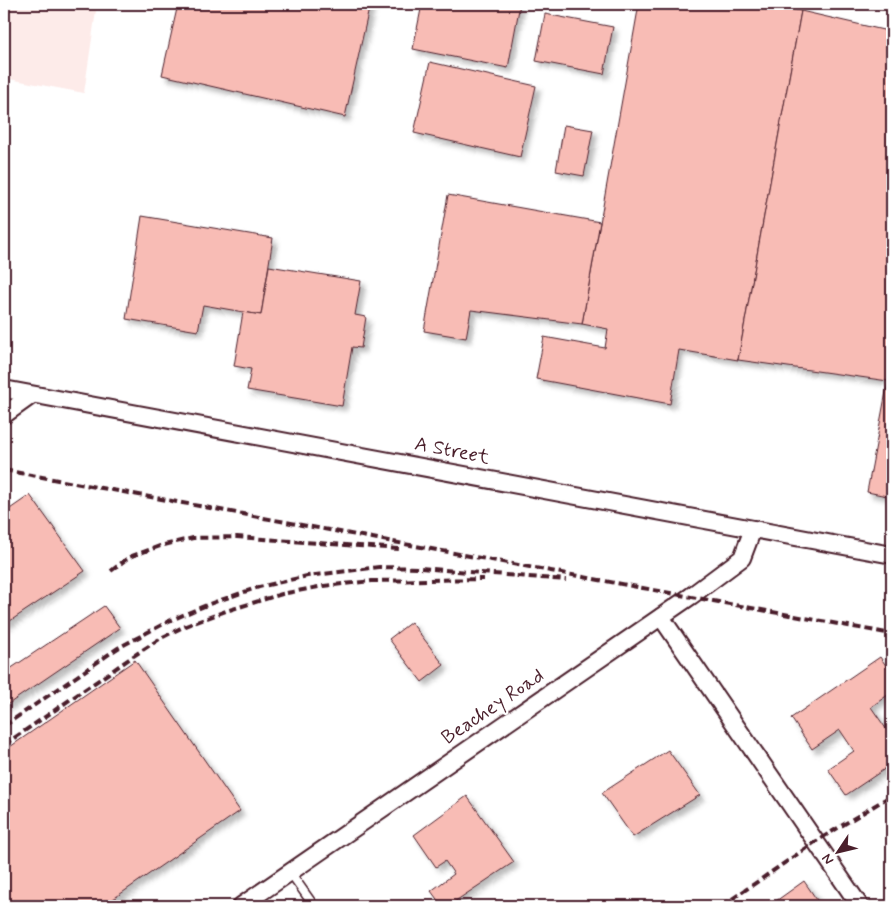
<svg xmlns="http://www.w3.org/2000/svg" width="896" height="910" font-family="Mynerve,sans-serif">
  <defs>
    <filter id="shadow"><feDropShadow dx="4.5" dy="4.5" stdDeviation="2.5" flood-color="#0004"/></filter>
  </defs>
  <rect width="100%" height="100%" fill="#fff"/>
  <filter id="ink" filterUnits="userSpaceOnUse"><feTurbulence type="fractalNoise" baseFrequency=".02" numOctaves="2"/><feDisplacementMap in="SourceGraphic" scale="10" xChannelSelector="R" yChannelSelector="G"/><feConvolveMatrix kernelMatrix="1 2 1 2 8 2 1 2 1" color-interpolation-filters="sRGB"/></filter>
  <g filter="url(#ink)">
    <path fill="#fdebe9" d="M4,4h93l-13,89 -80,-15z"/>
    <g fill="#f8bcb5" stroke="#4a1f2b" filter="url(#shadow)">
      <path d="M178,4h192l-25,113 -183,-42z"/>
      <path d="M422,4h98l-12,64 -95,-19z"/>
      <path d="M639,4h120l42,7 -63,349 -59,-10 -9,54 -134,-25 8,-42 61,11 3,-19 -26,-5z"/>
      <path d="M801,11l91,21v465l-25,-5 21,-111 -150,-21z"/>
      <path d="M545,14l68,13 -9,47 -68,-13z"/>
      <path d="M430,62l106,24 -16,71 -106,-24z"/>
      <path d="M564,125l29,5 -9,46 -28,-5z"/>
      <path d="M448,195l152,27 -18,102 -111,-14 -5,28 -42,-7z"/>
      <path d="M142,216l131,22 -12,77 -58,-10 -5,26 -72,-12z"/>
      <path d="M269,266l92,15 -6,34 11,2 -5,31 -9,-1 -10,59 -95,-16 4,-21 -17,-3 9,-54 18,3z"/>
      <path d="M30,495l55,76 -81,54v-112z"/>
      <path d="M104,606l16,22 -116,79v-34z"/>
      <path d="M411,622l33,43 -22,17 -33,-43z"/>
      <path d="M880,657l12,17v18l-21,15 16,23 5,-3v37l-46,31 -18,-26 26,-18 -14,-21 -28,19 -21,-31z"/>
      <path d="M135,660l105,151 -137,95h-99v-155z"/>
      <path d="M668,750l32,45 -67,42 -31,-44z"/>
      <path d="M467,796l47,66 -66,44h-6l-11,-15 23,-17 -9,-13 -9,6 -22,-32z"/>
      <path d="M804,881l17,25h-52z"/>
    </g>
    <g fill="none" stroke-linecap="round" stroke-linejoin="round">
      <defs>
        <path id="service" d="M290,872l24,34"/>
        <g id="minor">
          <path d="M4,389l888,166"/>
          <path d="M4,415l28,-20"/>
          <path d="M661,617l199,289"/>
          <path d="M241,906l450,-310 51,-38 11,-29"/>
        </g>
      </defs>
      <use href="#service" stroke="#4a1f2b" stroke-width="11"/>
      <use href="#minor" stroke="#4a1f2b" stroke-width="20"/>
      <use href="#service" stroke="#fff" stroke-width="8"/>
      <use href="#minor" stroke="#fff" stroke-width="16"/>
      <g stroke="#4a1f2b" stroke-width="4" stroke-dasharray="8 4" stroke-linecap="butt">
        <path d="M4,470l888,164"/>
        <path d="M111,571l18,-14 31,-11 33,-8 44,-1 162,12"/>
        <path d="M4,726l114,-78 51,-27 40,-17 50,-17 48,-11 72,-9 42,1 145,12"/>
        <path d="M4,745l134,-92 23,-15 22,-11 43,-16 56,-17 42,-8 48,-5 112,-2"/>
        <path d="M722,906l93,-64 77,-47"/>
      </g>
    </g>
  </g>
  <g text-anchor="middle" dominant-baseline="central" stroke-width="4.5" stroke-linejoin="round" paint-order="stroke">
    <g font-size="20" fill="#4a1f2b" stroke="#fff">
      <text transform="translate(452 451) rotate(11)">A Street</text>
      <text transform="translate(493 707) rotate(-34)">Beachey Road</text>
    </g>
  </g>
  <rect width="896" height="910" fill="none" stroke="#fff" stroke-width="20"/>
  <rect x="10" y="10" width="876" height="890" fill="none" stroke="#4a1f2b" stroke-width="2" filter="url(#ink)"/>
  <g transform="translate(838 852) rotate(235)" stroke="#ffffff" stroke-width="4" paint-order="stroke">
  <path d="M0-4L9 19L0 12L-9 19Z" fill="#4a1f2b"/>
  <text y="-8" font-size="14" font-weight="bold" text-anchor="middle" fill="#4a1f2b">N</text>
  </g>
</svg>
